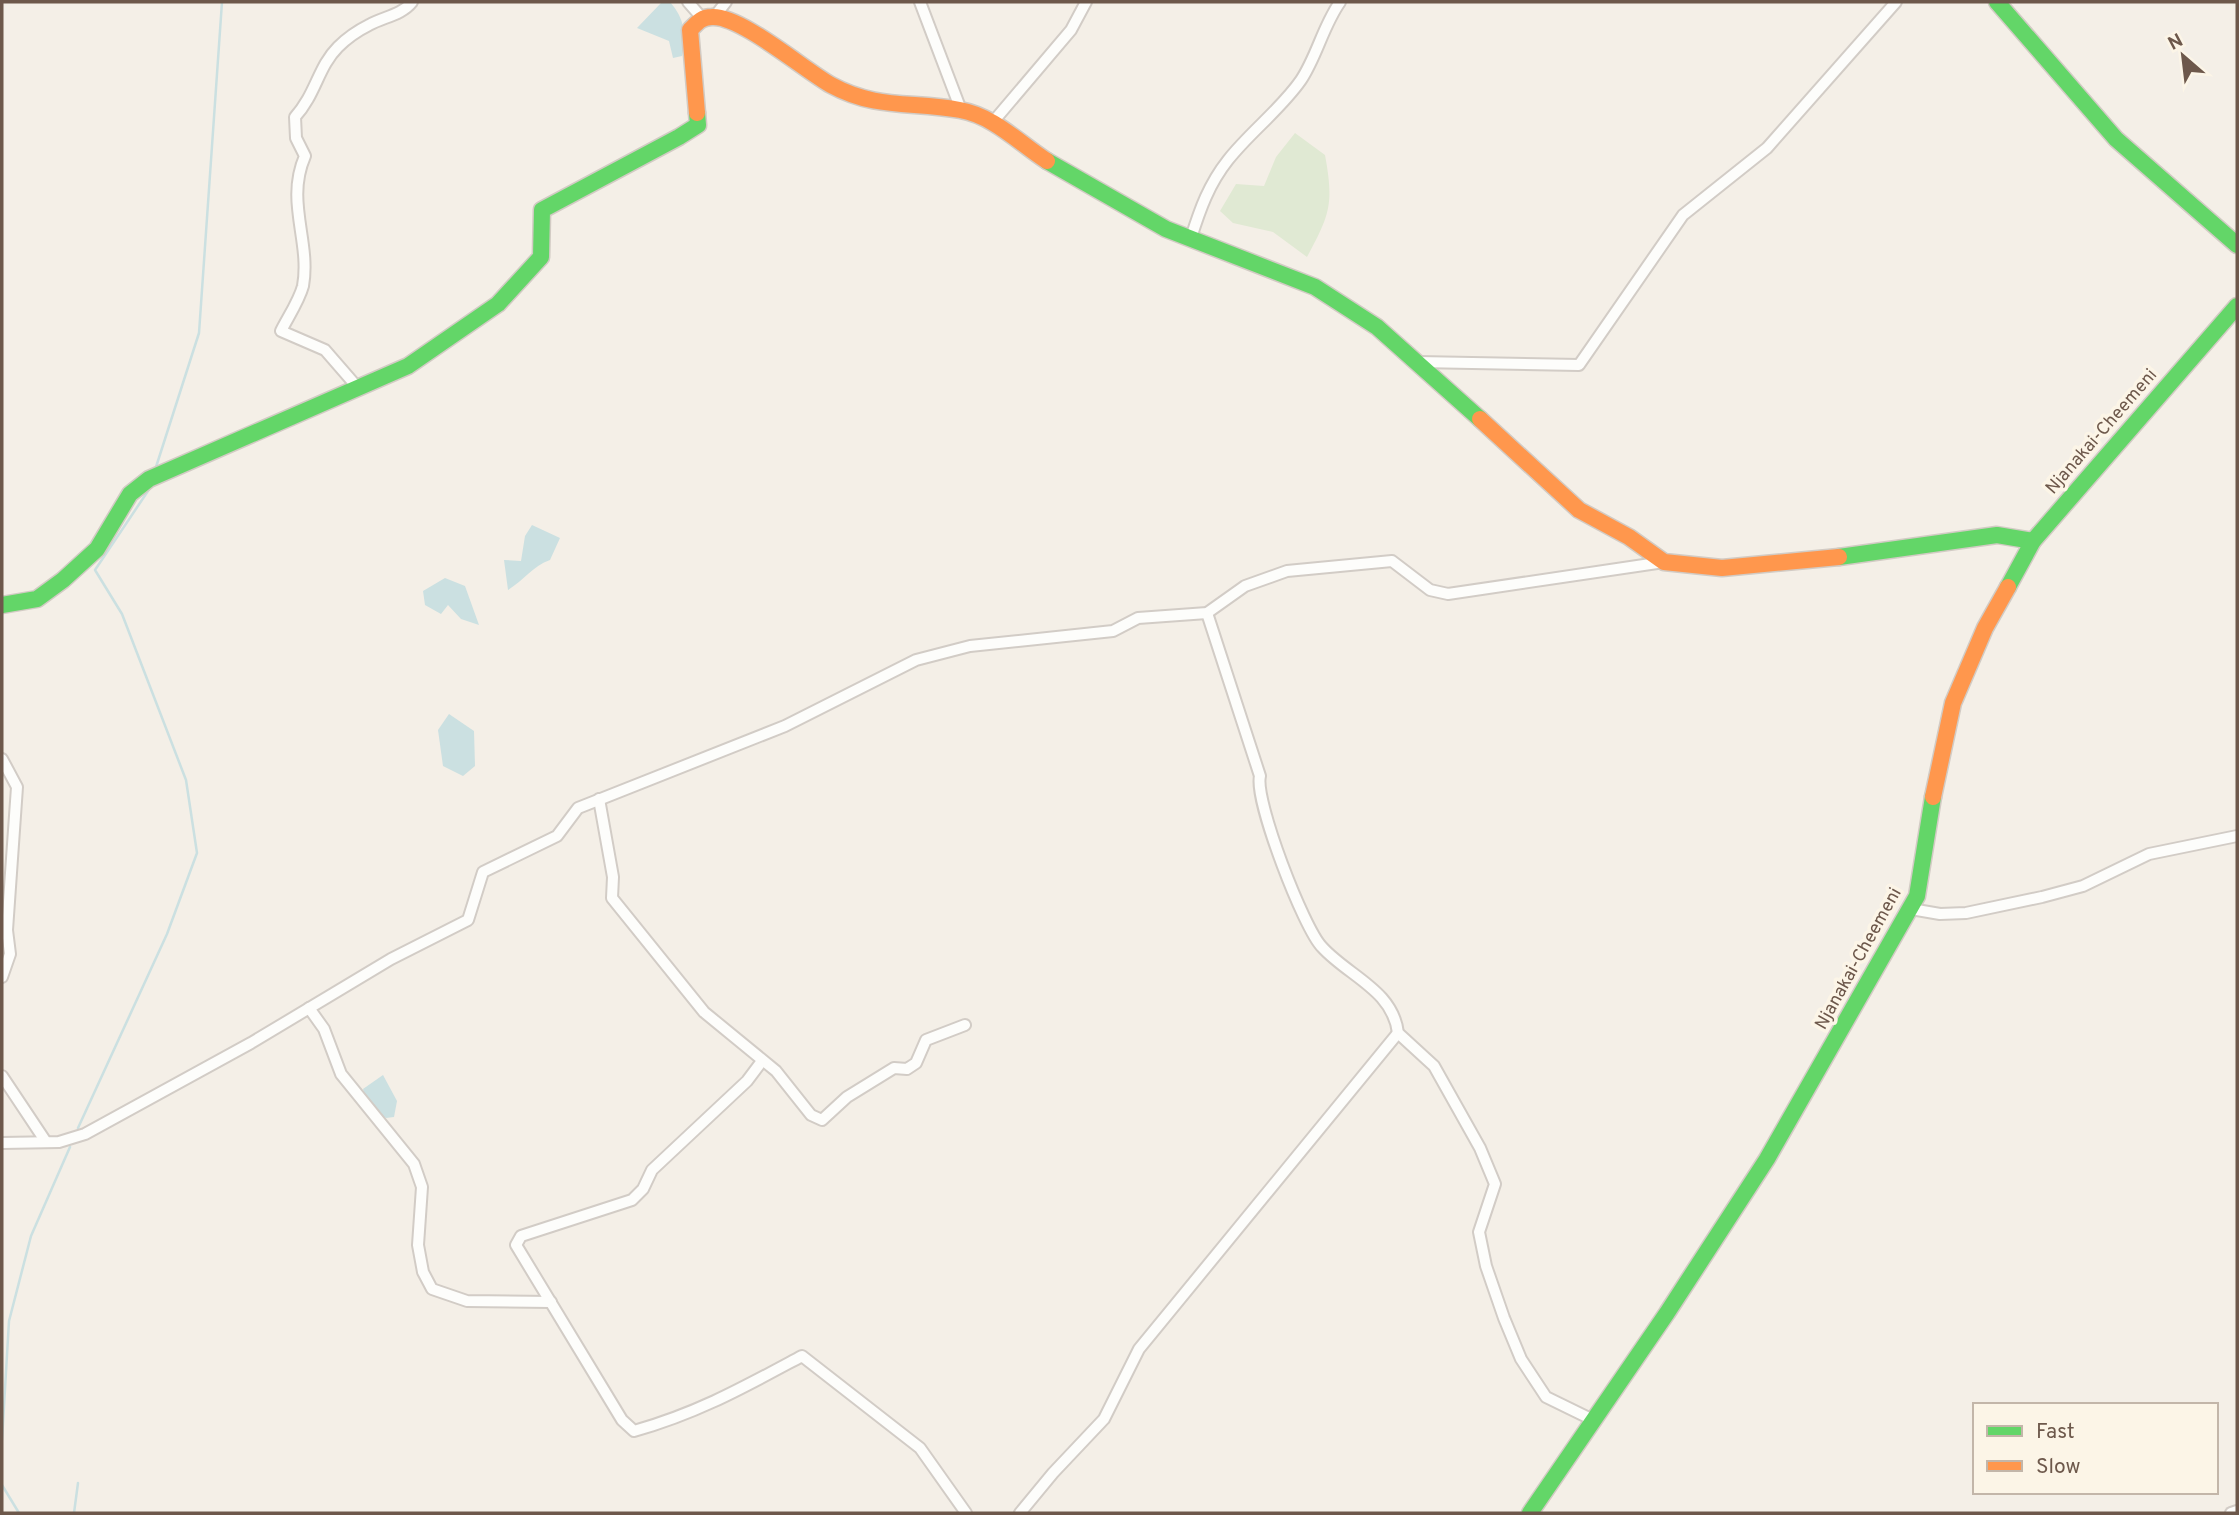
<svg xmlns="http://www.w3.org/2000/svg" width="2239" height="1515" font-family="Overpass,sans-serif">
  <rect width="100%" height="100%" fill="#f4efe7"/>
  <path fill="#e0e9d3" d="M1295,133l30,22c9,49 5,59 -18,102l-34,-25 -40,-9 -13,-12 16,-27 28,2 12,-29z"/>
  <g fill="#cbe0e1">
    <path d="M670,2c15,17 16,32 12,54l-9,2 -4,-17 -32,-13 24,-25z"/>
    <path d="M532,525l28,13 -10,22c-17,6 -26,20 -42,30l-4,-30 17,1 4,-25z"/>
    <path d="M445,578l20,8 14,39 -18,-6 -13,-14 -7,9 -16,-9 -2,-14z"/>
    <path d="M449,714l25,17 1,35 -12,10 -20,-10 -5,-36z"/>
    <path d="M383,1075l14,26 -3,16 -8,1 -17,-9 -6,-20z"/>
  </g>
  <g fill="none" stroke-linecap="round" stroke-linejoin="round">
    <g stroke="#cbe0e1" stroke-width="2.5">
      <path d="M156,467l43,-134 23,-331"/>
      <path d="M78,1128l89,-194 30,-81 -11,-73 -64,-166 -27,-44 55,-82"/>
      <path d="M2,1440l7,-119 22,-85 39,-89"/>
      <path d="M2,1485l17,28"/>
      <path d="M74,1513l4,-30"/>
    </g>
    <defs>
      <g id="street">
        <path d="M688,2l14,16"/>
        <path d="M920,2l41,108"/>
        <path d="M715,16l11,-14"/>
        <path d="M993,122l78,-92 15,-28"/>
        <path d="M1191,238c9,-29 18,-54 37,-78 22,-28 53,-51 73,-80 16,-24 22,-54 39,-78"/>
        <path d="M1418,362l161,3 104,-150 84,-67 129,-146"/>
        <path d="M358,388l-33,-38 -44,-19c7,-14 18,-30 22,-45 8,-45 -18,-84 2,-130l-9,-18 -1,-21c21,-23 23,-50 43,-70 8,-8 21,-17 31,-22 14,-8 33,-10 43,-23"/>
        <path d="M1207,613l53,163c-6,24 44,153 62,171 26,29 71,43 76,86l36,33 46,82 15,36 -16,48 7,34 18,52 17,41 25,38 45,22"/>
        <path d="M2,759l15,28 -10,143 3,24 -8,23"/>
        <path d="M599,799l14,78 -1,21 92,114 72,59 35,44 11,5 25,-23 47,-29 13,1 9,-6 10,-23 39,-15"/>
        <path d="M1911,909l29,5 26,-1 76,-16 41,-11 66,-32 88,-18"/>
        <path d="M309,1008l15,21 17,45 73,90 8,23 -4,58 5,27 9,17 35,12 84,1"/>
        <path d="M762,1061l-15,20 -95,89 -9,19 -11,11 -111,36 -5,9 106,175 12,11c64,-18 110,-44 168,-75l118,92 46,65"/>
        <path d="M2,1076l44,66"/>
        <path d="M2,1143l57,-1 26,-8 166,-91 140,-84 77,-39 15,-48 74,-36 21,-28 207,-82 131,-66 54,-14 143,-15 25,-13 69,-5 38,-27 42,-15 105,-10 38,29 18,4 216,-32"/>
        <path d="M1020,1513l33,-40 51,-54 35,-70 259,-316"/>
        <path d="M2231,1513l6,-2"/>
      </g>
      <g id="fast">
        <path d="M1997,2l119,137 121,106"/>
        <path d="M1047,161l119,68 149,58 62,40 103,92"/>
        <path d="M1839,557l158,-22 36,6"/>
        <path d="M2008,587l25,-46 204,-235"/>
        <path d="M2,605l35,-6 26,-19 34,-31 33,-55 19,-15 259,-113 90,-62 43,-47 1,-47 137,-73 19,-12 -1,-12"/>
        <path d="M1530,1513l137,-200 100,-154 150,-263 16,-99"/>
      </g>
      <g id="slow">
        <path d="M697,113l-7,-83c7,-7 11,-13 22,-13 28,-2 91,52 119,68 46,25 81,16 129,25 34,6 59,33 87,51"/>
        <path d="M1480,419l99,91 50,27 35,25 58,6 117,-11"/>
        <path d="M1933,797l20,-94 32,-75 23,-41"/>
      </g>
    </defs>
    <use href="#street" stroke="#d2ccc6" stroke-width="14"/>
    <use href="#fast" stroke="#d2cbc4" stroke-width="19"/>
    <use href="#slow" stroke="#d2cbc4" stroke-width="19"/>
    <use href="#street" stroke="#fdfdfb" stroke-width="10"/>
    <use href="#fast" stroke="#63d668" stroke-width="16"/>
    <use href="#slow" stroke="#ff974d" stroke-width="16"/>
  </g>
  <g text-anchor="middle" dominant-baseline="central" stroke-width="7" stroke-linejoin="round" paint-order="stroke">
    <g font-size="18" fill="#6d584b" stroke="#fcf5e7">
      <text transform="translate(2102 432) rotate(-49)">Njanakai-Cheemeni</text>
      <text transform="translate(1859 959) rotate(-61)">Njanakai-Cheemeni</text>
    </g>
  </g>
  <rect width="2239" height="1515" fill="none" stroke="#6d584b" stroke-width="7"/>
  <rect x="1973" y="1403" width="245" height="91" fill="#fcf5e7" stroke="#c3b6a9" stroke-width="2"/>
  <rect x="1987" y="1426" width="35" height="10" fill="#63d668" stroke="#c3b6a9" stroke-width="2"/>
  <text x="2036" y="1438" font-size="21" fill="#6d584b">Fast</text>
  <rect x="1987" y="1461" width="35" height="10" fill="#ff974d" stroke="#c3b6a9" stroke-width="2"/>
  <text x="2036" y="1473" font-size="21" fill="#6d584b">Slow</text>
  <g transform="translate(2183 56) rotate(332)" stroke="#fcf5e7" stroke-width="5" paint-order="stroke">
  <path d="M0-5L12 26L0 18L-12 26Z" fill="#6d584b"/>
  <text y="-10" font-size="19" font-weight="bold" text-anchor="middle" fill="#6d584b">N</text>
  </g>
</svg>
